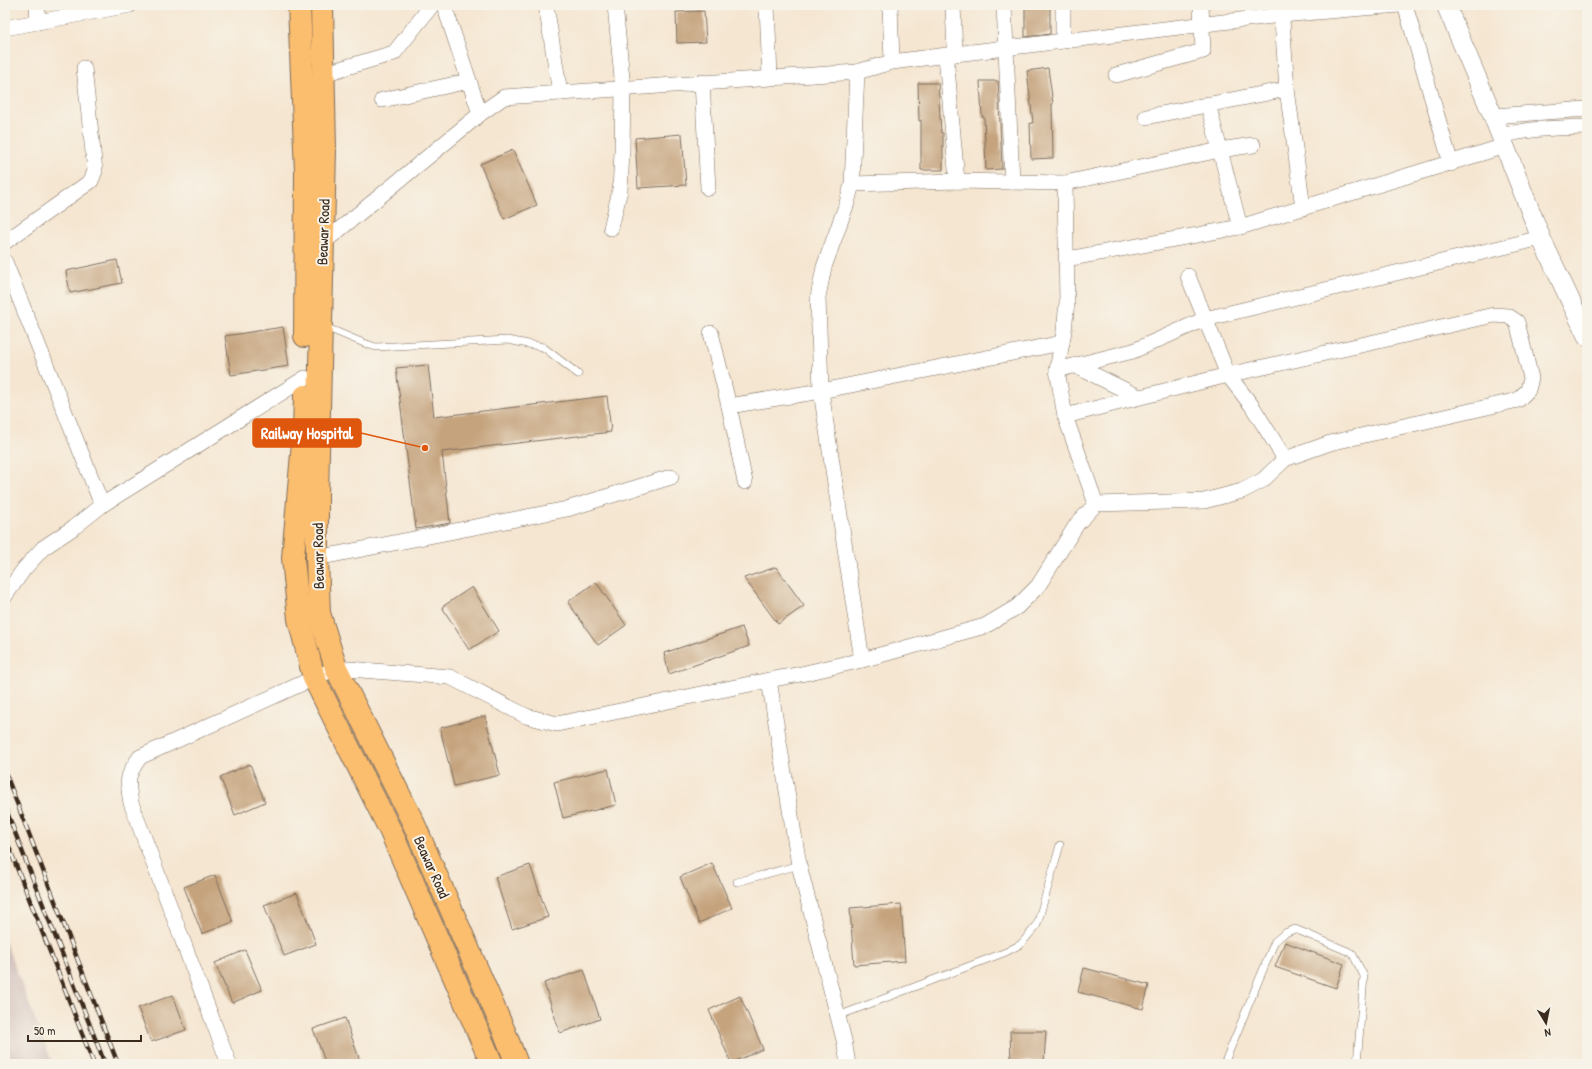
<svg xmlns="http://www.w3.org/2000/svg" width="1592" height="1069" font-family="'Patrick Hand',sans-serif">
  <rect width="100%" height="100%" fill="#f7f3e8"/>
  <filter id="ink" filterUnits="userSpaceOnUse"><feTurbulence type="fractalNoise" baseFrequency=".025" numOctaves="2"/><feDisplacementMap in="SourceGraphic" scale="8" xChannelSelector="R" yChannelSelector="G"/><feConvolveMatrix kernelMatrix="1 2 1 2 8 2 1 2 1" color-interpolation-filters="sRGB"/></filter>
  <filter id="wash" filterUnits="userSpaceOnUse"><feTurbulence type="fractalNoise" baseFrequency=".012" numOctaves="4" result="noise"/><feDisplacementMap in="SourceGraphic" scale="16" xChannelSelector="R" yChannelSelector="G"/><feGaussianBlur stdDeviation="0.9" result="paint"/><feColorMatrix in="noise" values="0 0 0 0 0 0 0 0 0 0 0 0 0 0 0 0 0 1.4 0 .05"/><feComposite in="paint" operator="in"/></filter>
  <g filter="url(#wash)">
    <rect width="100%" height="100%" fill="#f5e6d1"/>
    <path fill="#d1c0bc" d="M5,941l37,96 11,27h-48z"/>
    <g id="blocks">
      <g fill="#c5a37d">
        <path d="M1025,5h25v29l-25,3z"/>
        <path d="M704,11l2,31 -29,1 -1,-31z"/>
        <path d="M1048,68l5,36h-1l1,54 -22,1 -1,-36h3l-6,-52z"/>
        <path d="M980,81h18l4,88 -16,1 -2,-53h-2z"/>
        <path d="M918,83h20l3,50h2v37h-22v-50l-2,1z"/>
        <path d="M682,134l4,51 -48,3 -3,-50z"/>
        <path d="M513,150l24,55 -33,14 -24,-55z"/>
        <path d="M117,260l5,23 -52,10 -4,-22z"/>
        <path d="M283,327l6,39 -58,9 -6,-39z"/>
        <path d="M428,365l6,52 173,-21 4,36 -169,20 8,71 -34,6 -20,-161z"/>
        <path d="M776,567l28,39 -26,18 -34,-46z"/>
        <path d="M596,582l30,43 -28,20 -30,-43z"/>
        <path d="M472,587l27,44 -30,19 -27,-43z"/>
        <path d="M742,627l7,19 -80,28 -5,-21z"/>
        <path d="M485,716l15,59 -46,11 -14,-58z"/>
        <path d="M250,764l15,38 -30,13 -15,-38z"/>
        <path d="M608,769l8,36 -53,13 -9,-36z"/>
        <path d="M712,863l20,45 -33,15 -19,-46z"/>
        <path d="M530,865l18,52 -36,12 -17,-52z"/>
        <path d="M215,875l18,47 -31,12 -18,-47z"/>
        <path d="M297,893l19,51 -32,12 -20,-51z"/>
        <path d="M901,904l4,57 -51,4 -4,-57z"/>
        <path d="M1285,942l59,22 -8,24 -61,-21z"/>
        <path d="M245,950l17,40 -30,13 -17,-40z"/>
        <path d="M1084,968l65,17 -6,24 -65,-17z"/>
        <path d="M584,970l16,49 -40,14 -16,-50z"/>
        <path d="M173,995l13,35 -35,12 -13,-34z"/>
        <path d="M740,996l23,53 -32,14 -22,-53z"/>
        <path d="M345,1018l16,46h-35l-13,-35z"/>
        <path d="M1010,1031h36l-2,31 -33,-1z"/>
      </g>
    </g>
  </g>
  <g filter="url(#ink)">
    <use href="#blocks" fill-opacity="0" stroke="#7c6c5d" stroke-width="1"/>
    <g fill="none" stroke-linecap="round" stroke-linejoin="round">
      <defs>
        <g id="service">
          <path d="M324,327c18,6 34,15 52,20l132,-7 35,7 35,27"/>
          <path d="M737,882l62,-17"/>
          <path d="M838,1016l168,-64 15,-8 16,-19 23,-80"/>
          <path d="M1224,1064l51,-123 10,-8 10,-4 57,24 12,23 -7,88"/>
        </g>
        <g id="minor">
          <path d="M37,5l1,17"/>
          <path d="M444,5l36,109"/>
          <path d="M546,5l14,88"/>
          <path d="M767,5l3,72"/>
          <path d="M890,5l2,57"/>
          <path d="M953,5l2,49"/>
          <path d="M1004,5l8,177"/>
          <path d="M1063,5v36"/>
          <path d="M1405,5l46,159"/>
          <path d="M1281,6l6,83"/>
          <path d="M5,28l125,-23"/>
          <path d="M946,56l11,125"/>
          <path d="M857,72l-5,112 -5,19 -23,64 -6,30 3,94 41,269"/>
          <path d="M323,74l71,-21 38,-48"/>
          <path d="M1116,75l87,-24 -2,-46"/>
          <path d="M702,82l6,106"/>
          <path d="M382,100l87,-19"/>
          <path d="M1208,104l32,123"/>
          <path d="M1493,116l94,-7"/>
          <path d="M1146,117l141,-28 16,119"/>
          <path d="M1501,136c29,-8 56,-8 86,-9"/>
          <path d="M1065,183l2,119 -3,29 -7,39 8,46 31,88"/>
          <path d="M852,184l105,-3 108,2 155,-33 33,-5"/>
          <path d="M611,228l9,-38 2,-38 1,-63 -8,-84"/>
          <path d="M5,242l86,-61 4,-10 -11,-103"/>
          <path d="M317,244l6,-1 157,-129 24,-17 353,-25 35,-10 63,-8 326,-39 118,-10"/>
          <path d="M1067,259l173,-32 265,-81"/>
          <path d="M5,262l97,243"/>
          <path d="M1188,276l40,99 24,31 33,53"/>
          <path d="M711,333l18,73 16,76"/>
          <path d="M1076,366l63,31"/>
          <path d="M1057,370l76,-19 72,-32 336,-81"/>
          <path d="M729,406l92,-15 241,-48"/>
          <path d="M317,558l250,-49 104,-32"/>
          <path d="M5,596l19,-27 19,-21 30,-20 29,-23 203,-127"/>
          <path d="M769,680l32,-6 61,-14 123,-34 32,-19 21,-21 39,-62 19,-20 108,-3 38,-10 21,-11 22,-21 45,-16 188,-43 10,-10 3,-12 -14,-56 -9,-6 -14,-1 -266,60 -163,41"/>
          <path d="M229,1064l-98,-261c-4,-23 -5,-27 9,-46l196,-89 114,9 76,39 31,8 212,-44 30,185 45,175 4,24"/>
        </g>
        <path id="tertiary" d="M1446,5l47,111 48,122 46,98"/>
        <g id="primary">
          <path d="M299,5l7,167 -1,164"/>
          <path d="M322,5l3,144 -8,348v61l2,55 17,55 77,154 91,209 13,33"/>
          <path d="M305,396l-1,34 -11,128 6,61 15,59 77,154 101,232"/>
        </g>
      </defs>
      <use href="#service" stroke="#7c6c5d" stroke-width="8"/>
      <use href="#minor" stroke="#7c6c5d" stroke-width="16"/>
      <use href="#tertiary" stroke="#7c6c5d" stroke-width="20"/>
      <use href="#primary" stroke="#7c6c5d" stroke-width="24"/>
      <use href="#service" stroke="#fff" stroke-width="7"/>
      <use href="#minor" stroke="#fff" stroke-width="15"/>
      <use href="#tertiary" stroke="#fff" stroke-width="19"/>
      <use href="#primary" stroke="#fbbd6e" stroke-width="22"/>
      <defs>
        <g id="rail">
          <path d="M5,772l113,292"/>
          <path d="M5,807l100,257"/>
          <path d="M5,837l89,227"/>
        </g>
      </defs>
      <use href="#rail" stroke="#3b2a1e" stroke-width="4.5"/>
      <use href="#rail" stroke="#f7f3e8" stroke-width="3" stroke-dasharray="9" stroke-linecap="butt"/>
    </g>
  </g>
  <g text-anchor="middle" dominant-baseline="central" stroke-width="4" stroke-linejoin="round" paint-order="stroke">
    <g font-size="15" fill="#3b2a1e" stroke="#f7f3e8">
      <text transform="translate(323 232) rotate(-88)">Beawar Road</text>
      <text transform="translate(318 556) rotate(-91)">Beawar Road</text>
      <text transform="translate(432 867) rotate(66)">Beawar Road</text>
    </g>
  </g>
  <path fill="none" stroke="#df570d" stroke-width="1.5" d="M425 448L361 433"/>
  <circle fill="#df570d" stroke="#f7f3e8" stroke-width="1.5" cx="425" cy="448" r="4"/>
  <rect fill="#df570d" stroke="#df570d" stroke-width="1.5" x="253" y="419" width="108" height="28" rx="4"/>
  <g font-size="16" text-anchor="middle" font-weight="bold" fill="#fff">
    <text x="307" y="439">Railway Hospital</text>
  </g>
  <rect width="1592" height="1069" fill="none" stroke="#f7f3e8" stroke-width="20"/>
  <g transform="translate(1546 1023) rotate(170)" stroke="#f7f3e8" stroke-width="3" paint-order="stroke">
  <path d="M0-3L7 15L0 10L-7 15Z" fill="#3b2a1e"/>
  <text y="-6" font-size="11" font-weight="bold" text-anchor="middle" fill="#3b2a1e">N</text>
  </g>
  <path d="M28 1035v6h113v-6" fill="none" stroke="#3b2a1e" stroke-width="2"/>
  <text x="34" y="1035" font-size="12" fill="#3b2a1e" stroke="#f7f3e8" stroke-width="3" paint-order="stroke">50 m</text>
</svg>
